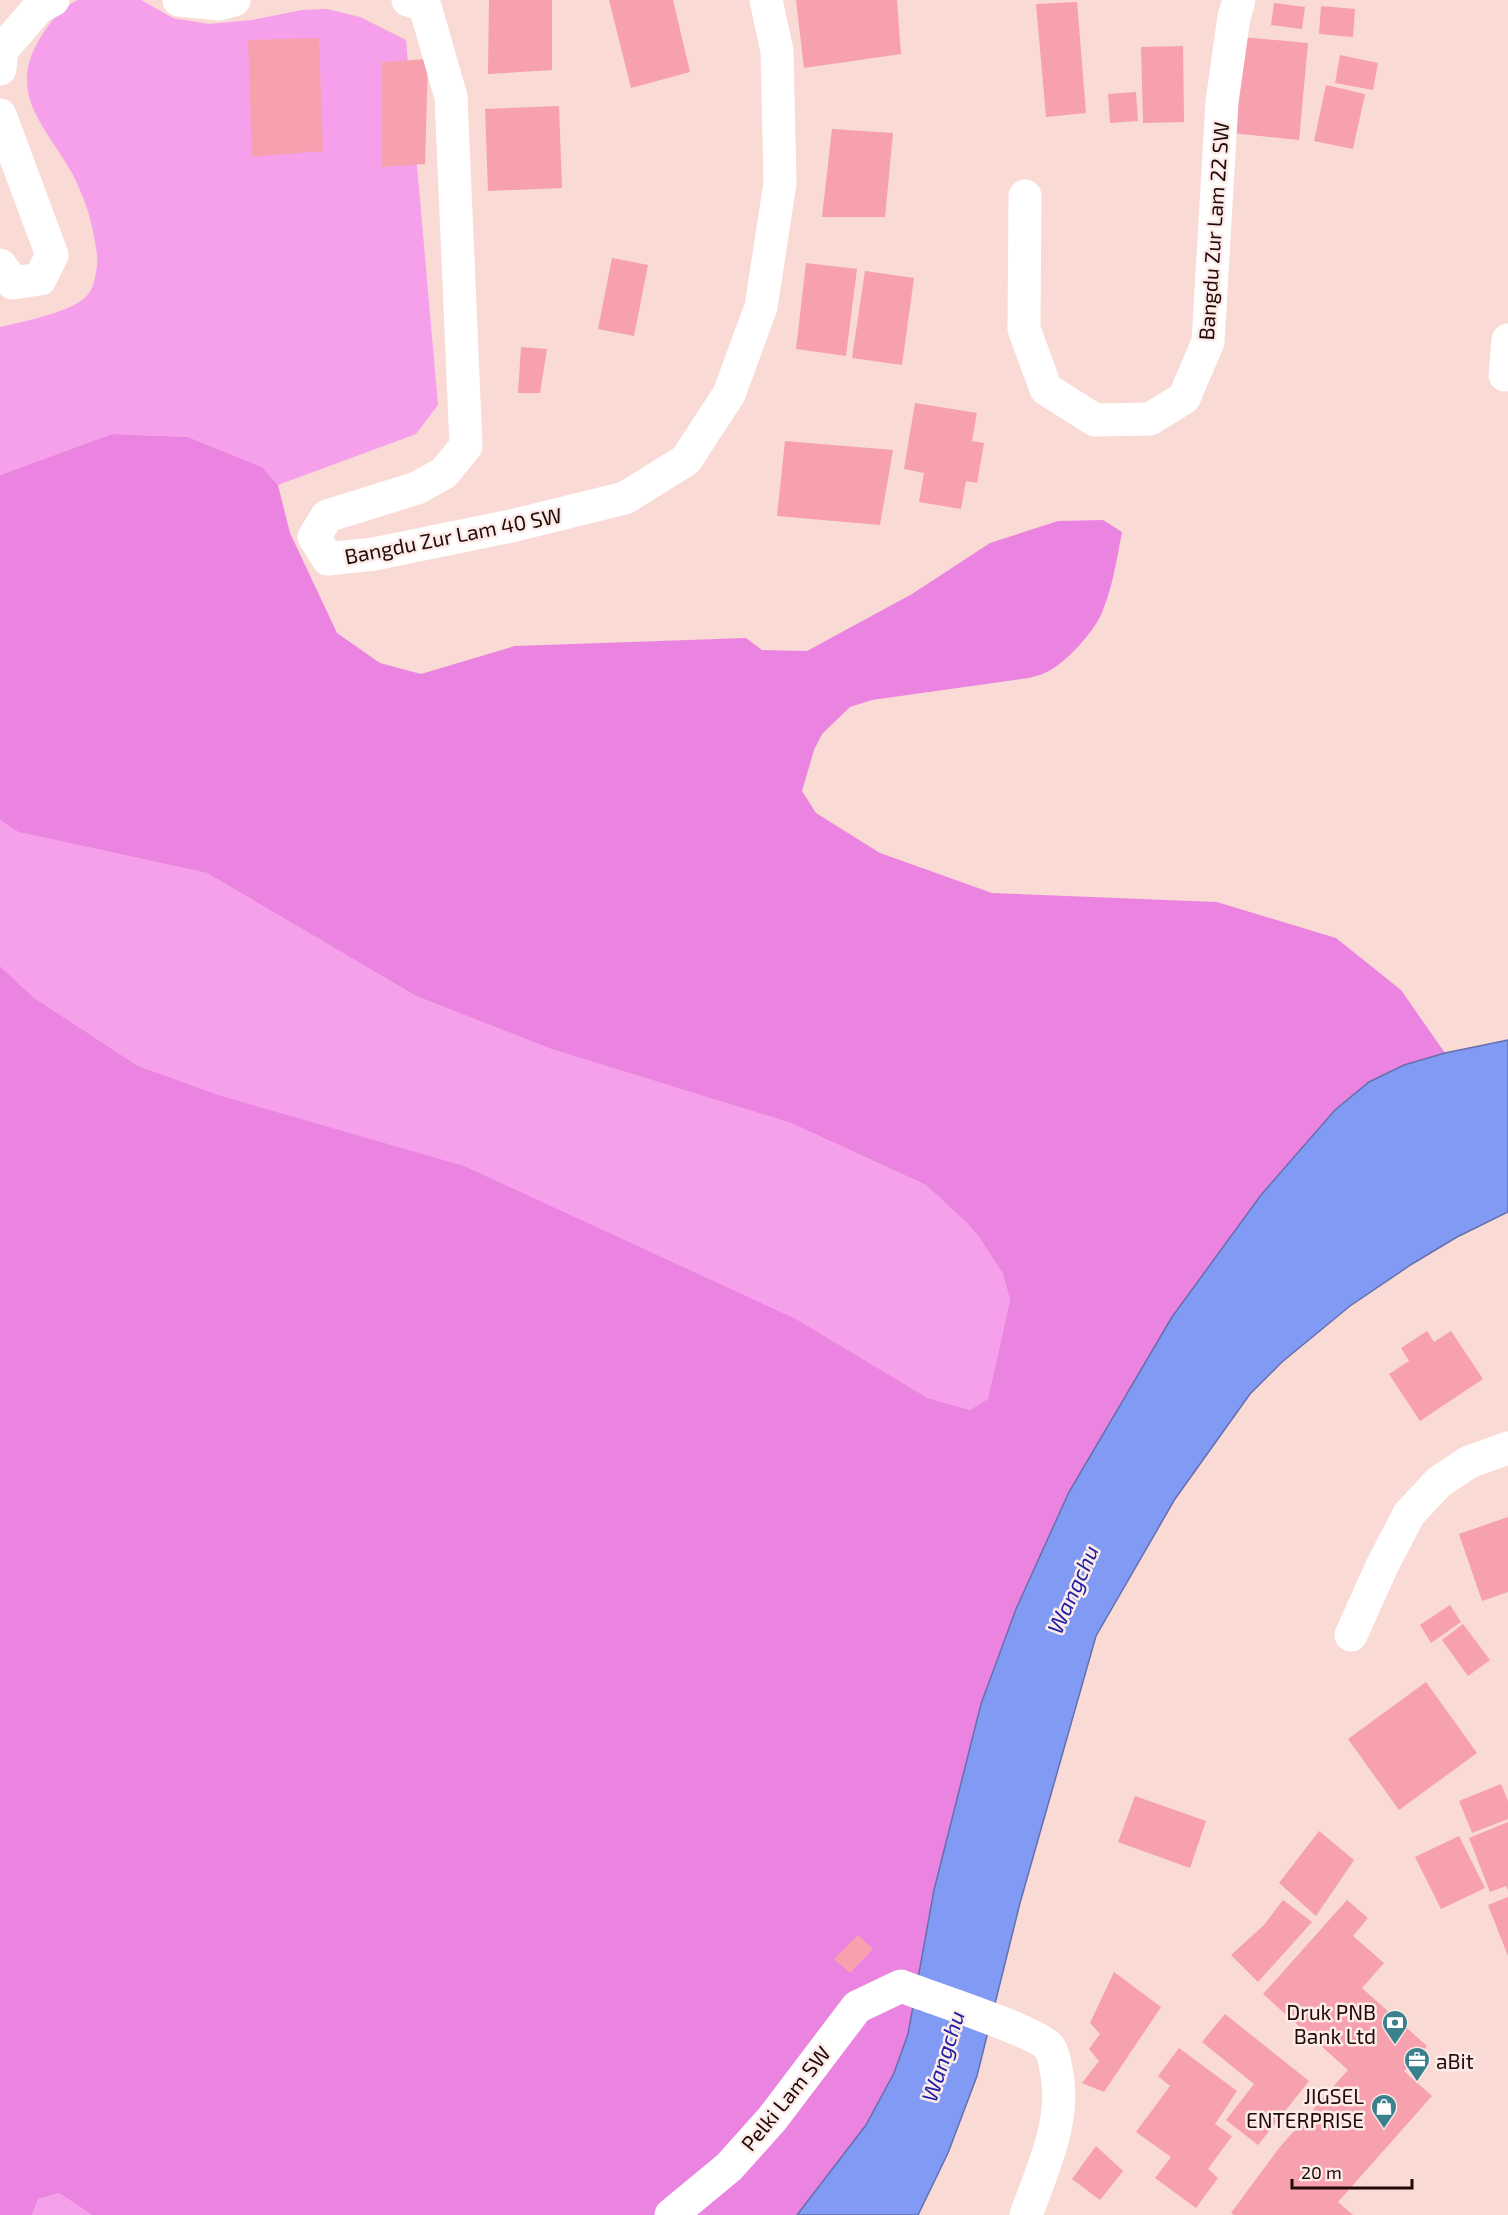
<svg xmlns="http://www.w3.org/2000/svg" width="1508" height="2215" font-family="'Exo 2',sans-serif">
  <rect width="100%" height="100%" fill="#f9dad4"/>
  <g fill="#f6a0ec">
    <path d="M78,0h63l32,18 36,6 43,-4 50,-10 25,-1 33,8 46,23 32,365 -22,29 -138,51 -16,-18 -74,-30 -76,-3 -112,41v-148c22,-5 65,-14 82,-27 10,-7 12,-17 14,-28 3,-13 0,-24 -2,-36 -4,-22 -11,-41 -21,-61 -26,-48 -69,-81 -31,-140 9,-14 20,-28 36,-35z"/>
    <path d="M0,820l18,12 189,41 209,123 135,53 240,74 135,62 40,37 13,15 24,37 7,26 -22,100 -18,10 -42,-12 -130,-78 -660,-254 -105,-69 -33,-31z"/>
    <path d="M59,2193l33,22h-60l6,-16z"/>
  </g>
  <path fill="#eb84e1" d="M112,434l76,3 74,30 16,18 12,48 47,100 43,30 41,11 94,-28 231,-8 16,12 45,1 105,-57 78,-51 68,-22 45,-1 19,12c-5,26 -9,53 -19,78 -7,20 -37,53 -56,62 -6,3 -12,4 -18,6l-157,22 -22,7 -28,27 -8,16 -12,41 14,22 64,40 112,40 225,9 119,36 65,52 44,63 -41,12 -35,17 -34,28 -74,85 -89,122 -103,175 -53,117 -35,95 -47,186 -26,144 -14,39 -28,52 -69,90h-705l-33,-22 -21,6 -6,16h-32v-1249l33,31 105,69 80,29 246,71 334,154 130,78 42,12 18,-11 22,-99 -7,-26 -24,-37 -13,-15 -40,-37 -135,-62 -240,-74 -135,-53 -209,-123 -189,-41 -18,-12v-345z"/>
  <path fill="#819af4" stroke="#656fad" stroke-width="1.5" d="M1508,1040v172l-51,25 -45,27 -62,42 -68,56 -32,32 -75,105 -79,137 -76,267 -43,173 -29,77 -30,62h-121l69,-90 28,-52 14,-39 26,-144 47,-186 35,-95 53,-117 103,-175 89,-122 74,-85 34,-28 35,-17 41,-12z"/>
  <g fill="#f6a1ad">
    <path d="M489,0h63v70l-64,4z"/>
    <path d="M609,0h64l17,72 -59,16z"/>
    <path d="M796,0h101l4,54 -97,14z"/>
    <path d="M1077,2l9,111 -40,4 -10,-113z"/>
    <path d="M1274,3l31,4 -3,22 -31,-4z"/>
    <path d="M1321,6l34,3 -2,28 -34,-3z"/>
    <path d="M1241,37l67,6 -9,97 -67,-7z"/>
    <path d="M319,38l4,113 -71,6 -4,-117z"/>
    <path d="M1183,46l1,76 -41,1 -2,-76z"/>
    <path d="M1340,55l38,8 -5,27 -38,-7z"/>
    <path d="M428,59l-3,105 -43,3v-105z"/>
    <path d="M1326,85l39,9 -12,55 -39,-8z"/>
    <path d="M1136,92l2,29 -28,2 -2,-29z"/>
    <path d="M559,106l3,82 -74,3 -3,-82z"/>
    <path d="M832,129l61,4 -8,84h-63z"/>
    <path d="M612,258l36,7 -14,71 -36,-7z"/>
    <path d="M806,263l51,6 -11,87 -50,-7z"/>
    <path d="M865,271l49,7 -12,87 -50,-7z"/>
    <path d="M521,347l26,2 -7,44h-22z"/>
    <path d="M915,403l62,10 -5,28 12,2 -7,40 -11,-2 -5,28 -42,-7 5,-29 -20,-4z"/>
    <path d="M785,441l108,9 -13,75 -103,-9z"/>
    <path d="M1427,1331l7,11 17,-11 32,48 -63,42 -31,-47 20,-13 -8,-13z"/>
    <path d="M1508,1517v75l-26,9 -23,-67z"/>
    <path d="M1450,1605l11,17 -30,21 -11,-18z"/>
    <path d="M1463,1624l27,36 -22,16 -26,-36z"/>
    <path d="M1426,1682l51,71 -78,57 -51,-71z"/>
    <path d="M1501,1784l7,17v18l-36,14 -13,-32z"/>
    <path d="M1135,1796l71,25 -16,47 -72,-26z"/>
    <path d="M1508,1822v68l-2,-4 -16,6 -21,-54z"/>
    <path d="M1319,1831l35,29 -38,56 -37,-33z"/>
    <path d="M1459,1836l26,52 -44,21 -26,-52z"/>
    <path d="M1508,1897v59l-20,-51z"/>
    <path d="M1283,1900l29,22 -54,60 -27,-27 33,-30z"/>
    <path d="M1347,1900l21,18 -15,18 31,27 -22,25 65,58 -23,25 28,25 -94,106 15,13h-119l-3,-2 48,-65 43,39 -43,-39 69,-78 -85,-76z"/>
    <path d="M858,1935l15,14 -23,24 -16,-14z"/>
    <path d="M1114,1972l47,35 -57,85 -22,-9 17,-22 -10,-12 11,-15 -10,-11z"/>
    <path d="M1225,2014l84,67 -51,64 -32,-25 28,-36 -52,-42z"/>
    <path d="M1179,2048l58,43 -22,33 17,12 -24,33 10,9 -22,30 -41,-30 16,-21 -35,-25 34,-46 -12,-10z"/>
    <path d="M1096,2146l27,25 -23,29 -28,-21z"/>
  </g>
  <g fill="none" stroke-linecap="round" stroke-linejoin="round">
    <g stroke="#fff" stroke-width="33">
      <path d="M179,0l40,4 15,-4"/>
      <path d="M408,0l17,6 26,91 15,349 -22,27 -27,15 -90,28 -13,21 14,22 46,-5 137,-28 114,-28 61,-38 43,-66 32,-87 19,-124 -3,-132 -11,-51"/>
      <path d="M0,69l2,-19 37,-43 14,-7"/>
      <path d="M0,115l52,140 -12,24 -27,4 -13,-18"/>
      <path d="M1025,196l-1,133 22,60 49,31 55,-1 34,-21 24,-56 14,-240 12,-85 5,-17"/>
      <path d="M1505,375l3,-35"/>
      <path d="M1351,1635l31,-69 27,-52 30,-32 30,-20 39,-14"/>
      <path d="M671,2215l58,-48 43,-48 85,-112 44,-21c25,10 135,45 148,61 4,6 6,15 7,22 11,50 -13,99 -30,146"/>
    </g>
  </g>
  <defs>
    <symbol id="bank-pin" viewBox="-11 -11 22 30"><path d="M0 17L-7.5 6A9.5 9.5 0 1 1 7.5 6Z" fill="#3b808d" stroke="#fcece9"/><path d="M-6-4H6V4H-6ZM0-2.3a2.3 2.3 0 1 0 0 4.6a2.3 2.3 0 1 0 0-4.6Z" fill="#fff"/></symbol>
    <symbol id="office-pin" viewBox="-11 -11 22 30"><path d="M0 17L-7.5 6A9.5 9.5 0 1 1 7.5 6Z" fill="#3b808d" stroke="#fcece9"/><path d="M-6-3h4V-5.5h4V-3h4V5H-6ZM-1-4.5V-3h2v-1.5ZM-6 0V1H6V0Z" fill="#fff"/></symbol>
    <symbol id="shop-pin" viewBox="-11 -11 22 30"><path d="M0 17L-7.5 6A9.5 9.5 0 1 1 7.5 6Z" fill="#3b808d" stroke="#fcece9"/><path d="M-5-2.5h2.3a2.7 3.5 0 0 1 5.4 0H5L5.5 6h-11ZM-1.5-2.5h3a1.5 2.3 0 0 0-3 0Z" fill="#fff"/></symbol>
  </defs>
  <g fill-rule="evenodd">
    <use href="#bank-pin" x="1380" y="2008" width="30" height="40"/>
    <use href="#office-pin" x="1402" y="2045" width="30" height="40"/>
    <use href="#shop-pin" x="1369" y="2092" width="30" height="40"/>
  </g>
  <g text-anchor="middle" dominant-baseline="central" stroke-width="5" stroke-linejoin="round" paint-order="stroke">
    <g font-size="21" fill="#240a07" stroke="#fcece9">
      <text transform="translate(1213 231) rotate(-86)">Bangdu Zur Lam 22 SW</text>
      <text transform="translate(453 535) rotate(-11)">Bangdu Zur Lam 40 SW</text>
      <text transform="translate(785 2098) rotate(-51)">Pelki Lam SW</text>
    </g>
    <g font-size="21" fill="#240a07" stroke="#fcece9" text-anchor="end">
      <text x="1376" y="2011">Druk PNB<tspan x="1376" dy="24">Bank Ltd</tspan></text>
      <text x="1436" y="2060" text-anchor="start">aBit</text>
      <text x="1364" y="2095">JIGSEL<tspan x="1364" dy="24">ENTERPRISE</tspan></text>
    </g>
    <g font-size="22" font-style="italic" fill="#2020a4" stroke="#fcece9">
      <text transform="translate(1072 1589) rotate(-66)">Wangchu</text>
      <text transform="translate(942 2056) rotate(-72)">Wangchu</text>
    </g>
  </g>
  <path d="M1292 2179v9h120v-9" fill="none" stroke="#240a07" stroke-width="3"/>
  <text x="1301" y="2179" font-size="18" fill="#240a07" stroke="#fcece9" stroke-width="4.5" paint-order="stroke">20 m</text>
</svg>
